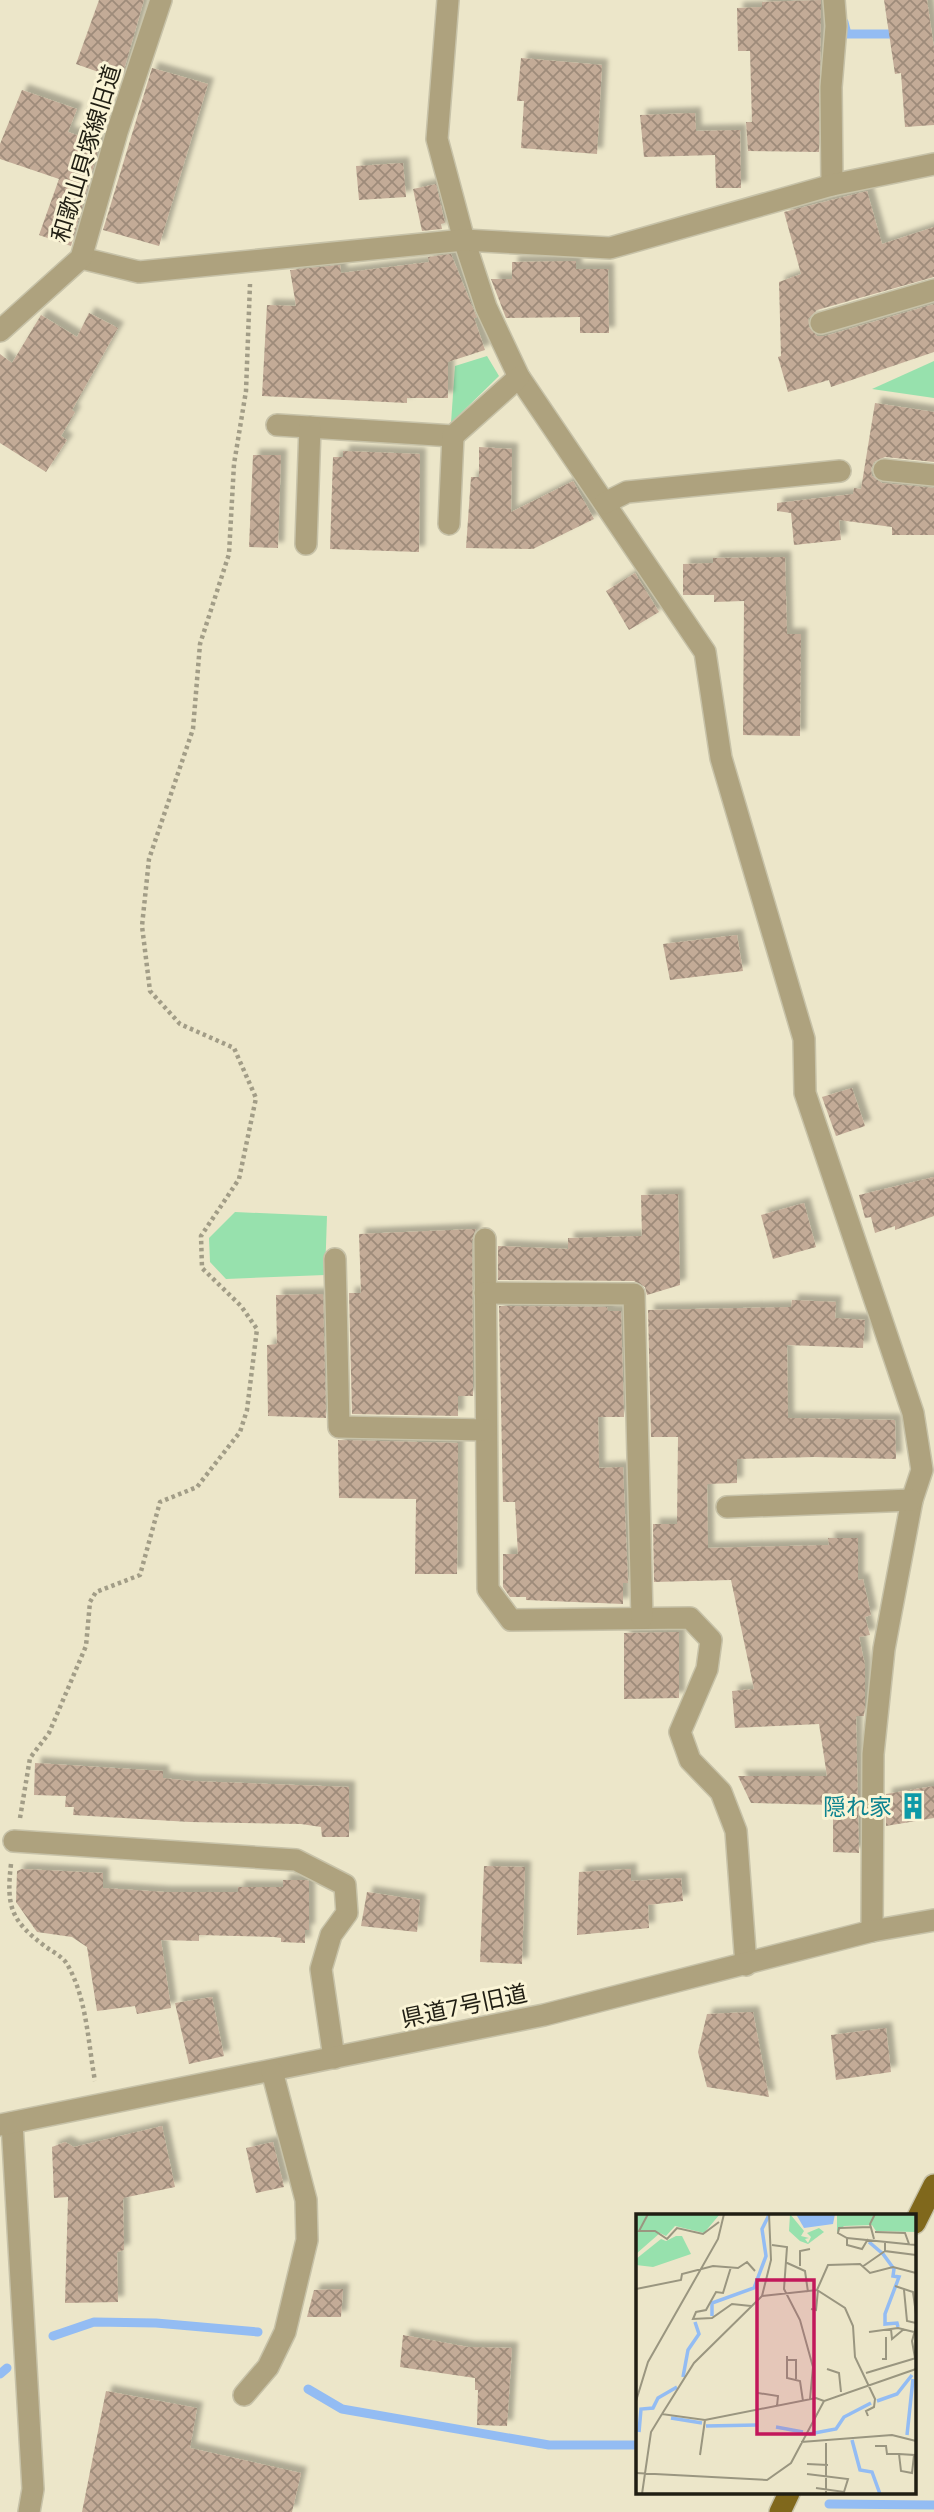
<svg xmlns="http://www.w3.org/2000/svg" width="934" height="2512" font-family="'Open Sans','Noto Sans JP',sans-serif">
  <defs>
    <pattern id="building-cross-hatch" width="8" height="8" patternUnits="userSpaceOnUse" patternTransform="scale(1.75)"><rect width="8" height="8" fill="#c3ab97"/><path d="M0 0l8 8M0 8l8-8" fill="none" stroke="#9e8b7a"/></pattern>
    <filter id="shadow"><feDropShadow dx="6" dy="-6" stdDeviation="2" flood-color="#0004"/></filter>
  </defs>
  <rect width="100%" height="100%" fill="#ece6c9"/>
  <g fill="#97e1ad">
    <path d="M487,356l12,20 -48,47 4,-57z"/>
    <path d="M934,361v37l-62,-9z"/>
    <path d="M235,1212l92,4 -2,59 -99,4 -16,-17 -1,-24z"/>
  </g>
  <g fill="none" stroke-linecap="round" stroke-linejoin="round">
    <g stroke="#93bcf3" stroke-width="9">
      <path d="M844,22l3,12h54"/>
      <path d="M53,2336l41,-14 62,1 102,9"/>
      <path d="M0,2374l7,-6"/>
      <path d="M308,2389l34,20 207,36h89"/>
      <path d="M829,2504l105,1"/>
    </g>
  </g>
  <g fill="url(#building-cross-hatch)" filter="url(#shadow)">
    <path d="M99,0h45l-23,80 -45,-16z"/>
    <path d="M821,0l-2,152 -71,-1 -2,-29h6l-2,-71h-12l-1,-43 25,-1v-5z"/>
    <path d="M884,0h43l7,48v77l-29,2 -4,-54 -6,1z"/>
    <path d="M521,58l81,7 -5,89 -76,-6 3,-47h-7z"/>
    <path d="M152,68l56,16 -49,162 -56,-16z"/>
    <path d="M22,90l55,19 -9,23 32,11 -29,103 -32,-11 20,-56 -59,-20v-15z"/>
    <path d="M695,113l1,18 44,-1 1,58h-25l-1,-33 -71,2 -4,-42z"/>
    <path d="M403,163l3,34 -47,3 -3,-34z"/>
    <path d="M436,184l9,39 -4,1 1,5 -20,2 -9,-42z"/>
    <path d="M867,191l15,53 52,-17v50l-117,33 -9,9 1,8 8,9h8l109,-32v48l-103,35 -2,-7 -41,12 -10,-35 3,-1 -2,-74 22,-8 -17,-62z"/>
    <path d="M451,254l26,64h-3l11,32 -37,12v36h-41v5l-145,-7 5,-91 29,1 -6,-36 50,-5 1,8 88,-11 -1,-5z"/>
    <path d="M576,261v8h32l1,64h-29v-16l-74,1 -15,-39h21v-17z"/>
    <path d="M89,313l29,15 -46,82 3,2 -14,24 6,4 -21,32 -46,-29v-89l12,9 29,-48 36,22z"/>
    <path d="M875,403l59,9v50l-49,-5 -11,5 -3,7 1,7 10,7 52,5v47h-42v-8l-53,-7 2,20 -47,5 -3,-32 -14,-2v-8l76,-9 1,-6 7,1z"/>
    <path d="M479,447l33,2 -1,63 62,-31 21,38 -61,30 -67,-1 5,-71h8z"/>
    <path d="M343,451l77,3 -1,98 -89,-3 3,-92h10z"/>
    <path d="M253,455h28l-3,93 -29,-1z"/>
    <path d="M785,557l2,77h14l-1,102 -57,-1 1,-134 -30,1v-7h-31v-31l30,-1v-5z"/>
    <path d="M635,573l24,39 -30,18 -23,-39z"/>
    <path d="M737,935l6,36 -73,9 -7,-36z"/>
    <path d="M852,1088l13,38 -29,10 -14,-39z"/>
    <path d="M934,1177v39l-39,14v-4l-20,7 -4,-16 -6,1 -6,-23z"/>
    <path d="M678,1194l2,91 -33,10 -2,-8 -11,-6 -136,-1v-34l70,3v-11l74,-2 -1,-41z"/>
    <path d="M804,1203l12,44 -43,12 -12,-44z"/>
    <path d="M476,1229l-4,10 1,157h-15v20l-106,-2 -3,-121h12l-2,-59z"/>
    <path d="M323,1294l3,124 -58,-2 -1,-71 10,-1 -1,-49z"/>
    <path d="M792,1300l44,2 -1,16 30,2 -2,28 -76,-3 1,73 107,2 1,39 -82,-2 -77,2v24l-30,1 1,64 121,-3 -1,-7h30v42l5,-1 8,36 -6,2 5,18 -11,2 6,28v42l-1,9h-8l3,137 -26,-1v-47l-82,-2 -13,-27h89l-8,-52 -84,4 -3,-37 22,-2 -23,-109 -77,2 -1,-58h24l1,-87h-27l-3,-127 143,-3z"/>
    <path d="M499,1306l108,1 1,4h13l3,106h-26l1,51 24,-1 5,116h-5v21l-97,-4v-3h-16l-7,-10v-33h15l-3,-52h-12z"/>
    <path d="M338,1440l120,3 -1,131h-42l1,-75 -77,-1z"/>
    <path d="M679,1632v66l-55,1v-66z"/>
    <path d="M35,1763l128,8v7l27,3 159,6v50h-27l-1,-10 -20,-3 -111,-2 -117,-7 1,-8h-9l1,-11 -32,-1z"/>
    <path d="M934,1786v32l-48,8v-32z"/>
    <path d="M484,1866l41,1 -3,97 -42,-2z"/>
    <path d="M22,1869l81,4v15l61,4h74v-5h45v-7h23l3,1v49h-4v13l-24,-1v-4l-7,-1 -75,-2v6l-38,-1 10,68 -34,6 -2,-8 -38,5 -10,-64 -15,-10 -35,-5 -21,-30 1,-31z"/>
    <path d="M631,1869v12l50,-3 2,23 -35,4 1,23 -72,7 2,-63z"/>
    <path d="M367,1892l53,8 -3,32 -56,-6z"/>
    <path d="M212,1997l12,59 -35,8 -14,-61z"/>
    <path d="M753,2012l16,85 -62,-10 -9,-35 9,-38z"/>
    <path d="M886,2028l5,44 -55,8 -5,-45z"/>
    <path d="M162,2126l13,61 -52,11 1,52 -7,2 1,50 -53,1 3,-106 -14,1 -2,-51 13,-5 9,5z"/>
    <path d="M273,2142l11,45 -28,6 -10,-45z"/>
    <path d="M343,2289l-2,28h-34l7,-27z"/>
    <path d="M403,2335l65,12 44,1 -5,78 -30,-1 1,-35h-3v-12l-75,-11z"/>
    <path d="M106,2391l91,17 -7,40 111,25 -9,39h-210z"/>
  </g>
  <g fill="none" stroke-linecap="round" stroke-linejoin="round">
    <defs>
      <g id="minor">
        <path d="M448,0l-11,139 27,101 22,67 33,70 186,275 16,106 83,281 1,54 108,320 9,57 -10,30 -28,149 -11,105 -1,177"/>
        <path d="M832,185l-1,-98 5,-61 -2,-26"/>
        <path d="M81,258l58,14 325,-32 146,8 222,-63 102,-21"/>
        <path d="M821,323l113,-33"/>
        <path d="M0,331l81,-73 36,-126 44,-132"/>
        <path d="M277,425l176,11 66,-59"/>
        <path d="M884,470l50,5"/>
        <path d="M605,503l22,-11 213,-21"/>
        <path d="M449,524l4,-88"/>
        <path d="M306,544l4,-117"/>
        <path d="M485,1239l3,350 23,31 179,-2 21,22 -4,29 -27,63 10,28 31,32 15,39 10,134"/>
        <path d="M335,1259l4,168 147,3"/>
        <path d="M485,1293l149,1 8,324"/>
        <path d="M727,1507l185,-7"/>
        <path d="M14,1841l282,19 49,25 2,28 -16,22 -10,34 13,89"/>
        <path d="M12,2123l21,366 -4,23"/>
        <path d="M0,2125l544,-110 328,-84 62,-11"/>
        <path d="M244,2395l24,-28 17,-35 22,-92 -1,-40 -34,-129"/>
      </g>
      <g id="major">
        <path d="M915,2223l19,-38"/>
        <path d="M780,2512l9,-19"/>
      </g>
    </defs>
    <use href="#minor" stroke="#c7c2a8" stroke-width="24"/>
    <use href="#major" stroke="#c7c2a8" stroke-width="24"/>
    <g stroke="#a29d87" stroke-width="4.5" stroke-dasharray="3.5 3.5" stroke-linecap="butt">
      <path d="M20,1818l10,-60 19,-25 37,-87 4,-44 6,-10 44,-17 20,-73 37,-15 43,-55 7,-22 10,-81 -16,-23 -39,-38 -1,-32 38,-57 17,-81 -22,-50 -54,-24 -30,-33 -8,-65 7,-67 44,-130 7,-85 29,-90 5,-90 12,-73 4,-107"/>
      <path d="M11,1864c-5,43 0,57 35,83 7,5 17,10 21,17 20,34 21,79 28,117"/>
    </g>
    <use href="#minor" stroke="#aea27e" stroke-width="21"/>
    <use href="#major" stroke="#80681c" stroke-width="21"/>
  </g>
  <defs>
    <symbol id="building-bare" viewBox="-9 -9 18 18"><path d="M-4-6H4V6H1V3H-1V6H-4ZM-2.5-4.3h1.7v1.8h-1.7ZM.8-4.3h1.7v1.8H.8ZM-2.5-1h1.7V.8h-1.7ZM.8-1h1.7V.8H.8Z" fill="#0f9aa8" stroke="#faf4d6" stroke-width="2.5" paint-order="stroke"/></symbol>
  </defs>
  <g fill-rule="evenodd">
    <use href="#building-bare" x="894" y="1787" width="38" height="38"/>
  </g>
  <g text-anchor="middle" dominant-baseline="central" stroke-width="6" stroke-linejoin="round" paint-order="stroke">
    <g font-size="23" fill="#201e13" stroke="#faf4d6">
      <text transform="translate(85 153) rotate(-73)">和歌山貝塚線旧道</text>
      <text transform="translate(464 2005) rotate(-12)">県道7号旧道</text>
    </g>
    <g font-size="23" fill="#0d838f" stroke="#faf4d6" text-anchor="end">
      <text x="892" y="1806">隠れ家</text>
    </g>
  </g>
  <g transform="translate(636 2214)">
    <rect width="280" height="280" fill="#ece6c9"/>
    <path d="M0,0h84l-16,19 -29,-7 -9,10 -6,-3 -24,21zM154,0l14,17 -3,5 8,2 -4,1 3,4 3,-6 -4,-4 12,-5 5,4 -16,12 -8,-3 -11,-10zM201,0h79v18l-40,-1 -4,-6 -28,1 -7,6zM40,22h6l9,18 -38,13 -17,-2v-6l25,-20 5,2z" fill="#97e1ad"/>
    <path d="M199,0l-2,10 -29,4 -8,-14z" fill="#93bcf3"/>
    <path fill="none" stroke="#93bcf3" stroke-width="3.5" d="M233,28l14,12 11,15 -1,7 6,1 -14,37v10l12,-1 1,4M76,102v-13l42,-15 12,-32 -4,-27 7,-14M47,163l5,-27 11,-16 -4,-12M241,187l20,-7 15,-19M35,204l31,5M70,212l51,-1M140,213l27,5M3,218l2,-23 12,-1 5,-10 19,-11M173,220l27,-5 8,-12 27,-14M271,221l6,-56M216,226l8,30 12,2 8,22"/>
    <path fill="none" stroke="#9a9680" stroke-width="2" d="M12,0l-9,17h16l12,8 10,-11 26,6 16,-12M235,13l-32,1 -1,5 9,5 69,7M239,18l30,1 4,11M211,24v7l15,4 6,-10M238,25l-4,-15 5,-10M249,27v10l31,4M136,31l15,2 -3,42 16,31 13,47 -3,32M149,48l20,9 3,21M164,52v-15l10,-2M95,53l-8,26 -7,-1 -10,18 -10,2 -3,7 19,-1 20,-14 19,2M226,53l23,-16M259,72l18,6 3,22M0,75l45,-9 1,-6 31,-8 25,2 9,-6 8,9M181,76l11,-25 32,-1 10,9 23,-6 23,6M268,76l3,31 9,2M126,82l55,-6 28,18 8,18 2,31 20,42 -1,8 -8,4 2,5M175,95l5,1 2,-20M255,115l1,10 12,-10M233,118l29,-4 16,4M151,142v22l13,3 3,20M279,144l-3,-17 4,-14M246,145h4v-22M151,146h9v19M191,155l12,4 2,19M230,159l50,-15M122,179l20,3 -1,10M0,187l12,-39 70,-123 6,-25M26,200l32,-51 68,-67 9,-36 -2,-46M165,228l91,-7 24,6M190,229v51M239,232h11l1,8h12l15,1 -2,18 -11,-2 -2,-17M64,241l5,-35M171,250l21,1M0,259l131,7 24,-17 33,-62 92,-32M171,260l41,5 -4,13 -28,-4M6,280l9,-62 11,-18 43,6 111,-22 8,3"/>
    <path fill="#c2185b" fill-opacity="0.15" stroke="#c2185b" stroke-width="3.5" d="M121,66h57v154h-57z"/>
    <rect width="280" height="280" fill="none" stroke="#201e13" stroke-width="3.5"/>
  </g>
</svg>
